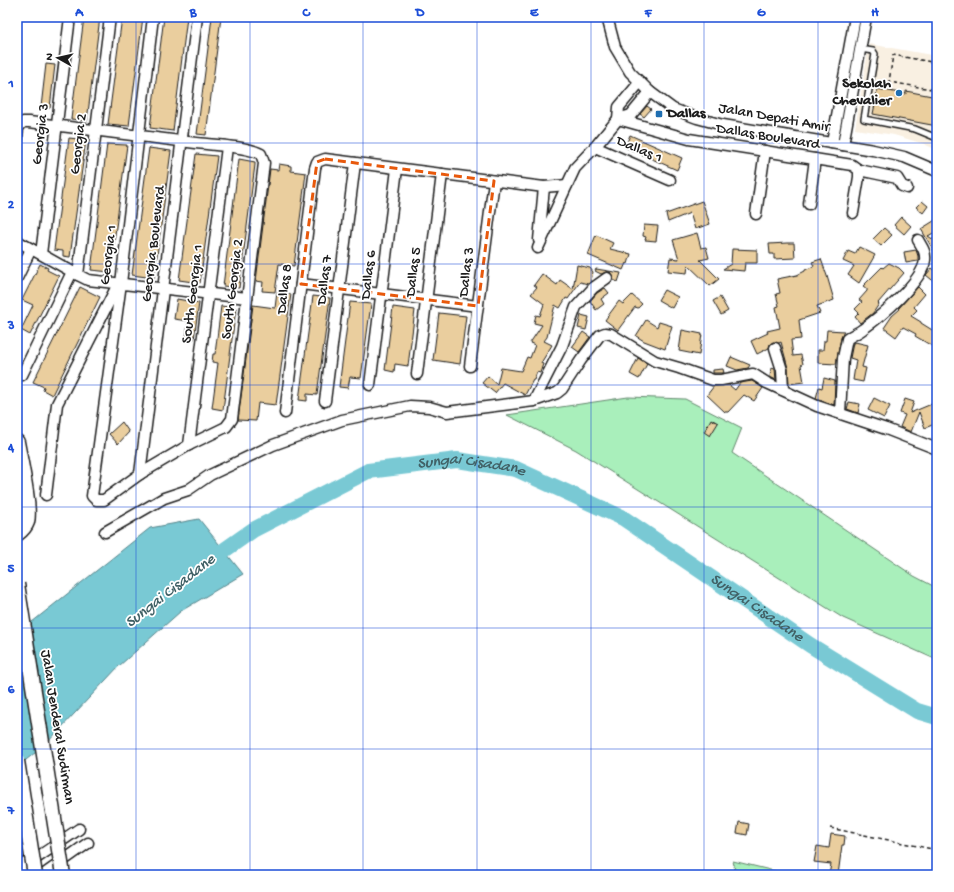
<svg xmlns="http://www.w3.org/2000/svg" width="954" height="892" font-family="'Gochi Hand',sans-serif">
  <rect width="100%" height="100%" fill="#fff"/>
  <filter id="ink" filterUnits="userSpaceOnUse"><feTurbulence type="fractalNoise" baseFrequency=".025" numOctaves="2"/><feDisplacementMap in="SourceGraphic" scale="8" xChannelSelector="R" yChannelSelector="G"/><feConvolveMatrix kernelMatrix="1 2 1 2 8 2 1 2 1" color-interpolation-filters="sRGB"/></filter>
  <g filter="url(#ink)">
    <path fill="#f9f0e2" d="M869,44l68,12v94l-13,-6 -30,-9 -39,-6z"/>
    <g fill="#a9efbb" stroke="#62866c">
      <path d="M628,397l57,2 57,29 -10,25 182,123 23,12v72l-94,-42 -267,-168 -69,-35z"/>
      <path d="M733,861l58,14h-55z"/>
    </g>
    <path fill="#79c9d4" stroke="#54848a" d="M199,519l44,55 -62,37 -62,55 -74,79 -28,22v-133l133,-106z"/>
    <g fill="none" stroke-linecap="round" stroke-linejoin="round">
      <path stroke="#79c9d4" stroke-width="16" id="s1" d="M206,563l47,-33 115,-59 89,-11 59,9 107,49 187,127 107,66 20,6"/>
    </g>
    <g fill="#eace9e" stroke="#1c1c1c">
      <path d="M84,17h16l-13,104 -16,-2z"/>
      <path d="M122,17h21l-14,109 -21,-2z"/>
      <path d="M164,17h23l-14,114 -23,-3z"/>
      <path d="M212,17h9l-15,118 -9,-1z"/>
      <path d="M46,64l9,1 -5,43 -9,-1z"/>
      <path d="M877,89l29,5v-3l31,6v29l-64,-12 2,-10h-4l1,-7 4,1z"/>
      <path d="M647,106l4,3 -7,8 -4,-3z"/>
      <path d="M630,135l52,23 -5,12 -52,-23z"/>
      <path d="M69,138l17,2 -16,117 -7,-1v-5l-9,-1z"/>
      <path d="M107,144l20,1 -17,127 -19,-2z"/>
      <path d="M149,148l22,3 -17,127 -22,-3z"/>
      <path d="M196,154l21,2 -17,127 -21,-3z"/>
      <path d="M239,159l16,3v3l-16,123 -16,-2z"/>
      <path d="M279,164l12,2v5l15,2 -12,93 -15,-2 -4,28 -13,-1 1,-9 -7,-1 14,-112 8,1z"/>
      <path d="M702,201l8,23 -15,5 -5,-16 -22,9 -2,-8z"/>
      <path d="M922,201l6,5 -5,7 -7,-6z"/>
      <path d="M901,217l10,9 -7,8 -10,-9z"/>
      <path d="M937,219v12l-9,5 9,6v14l-16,-27z"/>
      <path d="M644,225l14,1 -2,15 -11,-1 1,-3 -3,-1z"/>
      <path d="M884,228l8,7 -11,11 -8,-7z"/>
      <path d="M697,233l4,15 5,-1 3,11 -9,2 19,19 -9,7 -22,-21 -1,8 -19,-2 2,-13 9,1 -6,-19z"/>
      <path d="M596,235l17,8 -3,6 21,5 -3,10 -2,-1 -3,7 -35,-15z"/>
      <path d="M787,243h7l1,15 -21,1v-5h-4l-1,-10z"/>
      <path d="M859,247l16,8 -16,28 -11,-8 6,-9 -11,-5 5,-10 7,3z"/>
      <path d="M732,249l25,1v13h-12l-1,8 -21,-2 8,-5z"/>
      <path d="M916,250l2,6v5l-12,2 -2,-11z"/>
      <path d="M821,259l6,17 7,24 -17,6 3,7 -21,7 2,19 -10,1 2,16 8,-1 2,9 -2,1 3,17 -15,2 -1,-16 -7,-26 -2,1 -6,-1 -3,2 -1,4 -12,6 -6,-13 17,-8 -1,-2 13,-3 -4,-21 3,-1 -3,-12 4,-1 -3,-14 20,-4 8,-4v-1l9,-4 -2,-4z"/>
      <path d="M889,263l10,5 5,5 -26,30 1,1 -6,9 -13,10 -5,-6 4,-4 -4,-4 7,-7 -3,-2 8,-9v-2l-4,-3 19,-19 1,1z"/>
      <path d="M40,264l8,4 -1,2 12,6 -29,59 -9,-5 12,-25 -11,-5z"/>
      <path d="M577,265l13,3 3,4 -2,9 -3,3 -8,-2 -12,17 -2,-1 -6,10 -5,-3 -8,32 -3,4 8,4 -11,18 2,1 -3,9 -3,-1 -3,8h-1l-8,15 -22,-12 -8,10 -13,-10 6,-7 9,8 4,-16 20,3 6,-14 3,1 5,-13 -5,-2 12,-18 -8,-2 2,-8 4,1 4,-12 -13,-10 6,-7 -3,-2 8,-11 15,11 3,-5 13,9z"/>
      <path d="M932,268l5,4v12l-11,-9z"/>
      <path d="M596,269l25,4 -3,9 -5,-2 -1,-5 -2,-3h-4l-5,2 -6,-3z"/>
      <path d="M80,287l20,10 -48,98 -9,-5 1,-3 -11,-5z"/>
      <path d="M918,287l7,7 -11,13 3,3 -6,6 10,6v1l16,10v16l-22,-13 1,-2 -13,-7 -7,10 -12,-9 8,-12 8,-7 -1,-1z"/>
      <path d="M605,288l4,5 -8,6 3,5 -8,6 -6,-9 7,-8z"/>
      <path d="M664,290l14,7 -6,11 -14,-8z"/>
      <path d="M277,292l14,2 -15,111 -18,-2 -2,18 -18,-1 15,-115 22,3z"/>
      <path d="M632,295l10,9 -4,4 -3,-1 -17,23 -13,-10 14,-19 4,3z"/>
      <path d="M313,296l17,2 -13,97 -10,-1v7l-8,-1z"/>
      <path d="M720,297l8,14 -7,4 -8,-14z"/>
      <path d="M177,299l22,4 -5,36 -8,-1 2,-17 -14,-2z"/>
      <path d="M350,302l21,2 -10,74 -11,-1 -2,11 -9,-1z"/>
      <path d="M221,306l15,2 -13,102 -11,-2 6,-45 -6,-1 1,-8h2z"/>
      <path d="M393,307l22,3 -7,56 -13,-2 -1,8 -9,-2z"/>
      <path d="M439,313l27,3 -6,48 -27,-4z"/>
      <path d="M581,315l8,2 -3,13 -8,-2z"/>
      <path d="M646,320l11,7 2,-5 13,4 -7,23 -21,-8 -8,-5z"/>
      <path d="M682,330l20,4 -3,21 -20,-4z"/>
      <path d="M827,330l17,1 -3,7 -5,26 -18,-1v-13h5l1,-9h2z"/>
      <path d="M583,332l7,5 -11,15 -7,-5z"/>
      <path d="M855,342l13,3 -6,22 4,1 -3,14 -10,-2 3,-20 -6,-2 3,-15z"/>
      <path d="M731,357l19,8 -2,3 -11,2 -10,-4z"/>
      <path d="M638,358l9,6 -8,15 -9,-5z"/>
      <path d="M771,368l4,1 1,11 -6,-3z"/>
      <path d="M723,369l1,4h-11v-3z"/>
      <path d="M824,378l11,3 -1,24 -18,-7 3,-11 3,1z"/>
      <path d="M752,381l11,7 -9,13 -10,-6 -16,17h-3l-18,-17 7,-9 15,-1 6,5 5,-7z"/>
      <path d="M874,398l16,8 -6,12 -16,-8z"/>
      <path d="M905,399l9,3 -4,11 24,-10 3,8v12l-12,5 -6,-16 -8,20 -11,-5 5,-12 -5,-2z"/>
      <path d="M849,402l11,2 -2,9 -11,-4z"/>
      <path d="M711,419l7,4 -8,13 -6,-4z"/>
      <path d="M122,422l7,10 -11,12 -9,-10z"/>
      <path d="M739,822l10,2 -2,11 -10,-2z"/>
      <path d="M831,834l14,2 -1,9h-2l-4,30h-9l2,-11 -17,-2 3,-16 12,2z"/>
    </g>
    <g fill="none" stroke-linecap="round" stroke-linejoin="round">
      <defs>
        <g id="lane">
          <path d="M653,17l6,1"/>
          <path d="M860,49l13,2 2,3 -11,65 51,10 22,9"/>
        </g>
        <g id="street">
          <path d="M607,17l8,30 15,25 20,20 23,17 24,9 26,7 150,25 31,7 33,14"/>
          <path d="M618,119l71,20 163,26 7,5v7l-6,36"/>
          <path d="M618,119l1,-12 21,-25"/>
          <path d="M17,140l1,-12 5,-6h6c56,7 111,14 167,21 18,2 50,3 65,11l3,9 -32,256 -6,8 -37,18 -49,29 -36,26h-8l-4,-4 29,-213 32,-266"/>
          <path d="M832,143l23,-126"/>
          <path d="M843,145l23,-128"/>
          <path d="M595,147l75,33"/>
          <path d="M859,170l38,8 5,8 5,2"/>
          <path d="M809,204l6,-45"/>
          <path d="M756,214l9,-63"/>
          <path d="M17,239l2,3 59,33 10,5 159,18"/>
          <path d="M539,240l5,-53"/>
          <path d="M538,248l37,-80 20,-21 23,-28 13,-4 19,-23"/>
          <path d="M41,254l29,-237"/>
          <path d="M78,275l32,-258"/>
          <path d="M17,278l14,-29"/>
          <path d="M301,284l177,22"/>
          <path d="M775,348l7,22 1,20"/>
          <path d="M470,366l24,-185"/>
          <path d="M417,374l25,-200"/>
          <path d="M22,375l50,-103"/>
          <path d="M370,385l27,-216"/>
          <path d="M325,401l30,-238"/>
          <path d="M534,401l28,-55 14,-39 17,-19 14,-10"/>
          <path d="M285,413l30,-245 2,-6 8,-3 219,28 23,-2"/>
          <path d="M840,413l3,-55 4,-19c5,-4 11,-6 16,-10 17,-12 60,-48 62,-69 1,-8 -3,-13 -7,-20"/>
          <path d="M189,445l38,-298"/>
          <path d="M140,474l57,-457"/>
          <path d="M46,495l11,-91 61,-120"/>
          <path d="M105,532l59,-34 24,-8 22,-15 63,-30 69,-25 68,-14 19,1 18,5 87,-11 23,-8 5,-4 19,-29 19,-25 5,-2 6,1 44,27 24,7 34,12h8l32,-6 14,9 50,23 69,23 51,20"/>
          <path d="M29,863l50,-34"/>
          <path d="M43,875l45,-32"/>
        </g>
        <g id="secondary">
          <path d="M17,442c3,17 14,66 10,80 -2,6 -6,9 -10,12"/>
          <path d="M23,875l3,-10"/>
        </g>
      </defs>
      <use href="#lane" stroke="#1c1c1c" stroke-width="8"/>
      <use href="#street" stroke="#1c1c1c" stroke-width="13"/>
      <use href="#secondary" stroke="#1c1c1c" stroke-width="17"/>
      <g stroke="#1c1c1c" stroke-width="1.5" stroke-dasharray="4 3" stroke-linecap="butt">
        <path d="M937,63l-44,-8 -4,27 48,8"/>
        <path d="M830,828l107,22"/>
      </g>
      <use href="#lane" stroke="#fff" stroke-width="5"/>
      <use href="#street" stroke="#fff" stroke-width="10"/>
      <use href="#secondary" stroke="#fff" stroke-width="14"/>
      <defs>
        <g id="secondary-bridge">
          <path d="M17,584l46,291"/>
          <path d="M17,761l18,114"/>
        </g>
      </defs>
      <use href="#secondary-bridge" stroke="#1c1c1c" stroke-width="17" stroke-linecap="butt"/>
      <use href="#secondary-bridge" stroke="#fff" stroke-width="14"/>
    </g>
  </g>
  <path fill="none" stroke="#e8590c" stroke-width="3" stroke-dasharray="8 5" stroke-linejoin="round" d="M325,159l169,22 -16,125 -177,-22 16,-122z"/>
  <path fill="none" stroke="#1d4ed8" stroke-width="1" stroke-opacity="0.55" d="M136,17v858M250,17v858M363,17v858M477,17v858M591,17v858M704,17v858M818,17v858M17,143h920M17,264h920M17,385h920M17,507h920M17,628h920M17,749h920"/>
  <g fill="#1f6fb2" stroke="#fff" stroke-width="1.5">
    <circle cx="899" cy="93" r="4"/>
    <rect x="655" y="110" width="8" height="8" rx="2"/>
  </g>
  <g text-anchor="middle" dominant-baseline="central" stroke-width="3.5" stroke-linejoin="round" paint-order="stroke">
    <g font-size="15" font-weight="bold" fill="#1c1c1c" stroke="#fff" text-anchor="end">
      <text x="891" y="84">Sekolah<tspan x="891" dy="17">Chevalier</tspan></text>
      <text x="667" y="114" text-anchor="start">Dallas</text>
    </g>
    <g font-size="15" fill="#1c1c1c" stroke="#fff">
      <text transform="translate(774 118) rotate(10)">Jalan Depati Amir</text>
      <text transform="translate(41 134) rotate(-83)">Georgia 3</text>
      <text transform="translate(768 137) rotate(9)">Dallas Boulevard</text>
      <text transform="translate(79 144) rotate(-83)">Georgia 2</text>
      <text transform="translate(639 150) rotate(23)">Dallas 1</text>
      <text transform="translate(154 244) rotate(-83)">Georgia Boulevard</text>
      <text transform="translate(109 255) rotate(-83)">Georgia 1</text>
      <text transform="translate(414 272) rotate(-83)">Dallas 5</text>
      <text transform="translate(467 272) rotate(-83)">Dallas 3</text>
      <text transform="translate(369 275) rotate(-83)">Dallas 6</text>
      <text transform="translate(325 280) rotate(-83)">Dallas 7</text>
      <text transform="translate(233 289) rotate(-83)">South Georgia 2</text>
      <text transform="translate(285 289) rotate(-83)">Dallas 8</text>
      <text transform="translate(193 294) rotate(-83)">South Georgia 1</text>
      <text transform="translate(57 727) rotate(81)">Jalan Jenderal Sudirman</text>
    </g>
    <g font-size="16" font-style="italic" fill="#416166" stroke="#fff">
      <text stroke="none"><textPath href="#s1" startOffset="291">Sungai Cisadane</textPath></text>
      <text transform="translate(171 592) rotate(-38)">Sungai Cisadane</text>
      <text stroke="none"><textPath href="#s1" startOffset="615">Sungai Cisadane</textPath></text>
    </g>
  </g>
  <rect width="954" height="892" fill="none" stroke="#fff" stroke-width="44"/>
  <g transform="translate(58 58) rotate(278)" stroke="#ffffff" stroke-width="3" paint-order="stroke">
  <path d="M0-3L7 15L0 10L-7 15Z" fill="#1c1c1c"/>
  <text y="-6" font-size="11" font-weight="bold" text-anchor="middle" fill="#1c1c1c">N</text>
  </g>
  <rect x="22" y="22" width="910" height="848" fill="none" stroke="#1d4ed8" stroke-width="1.5"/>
  <g font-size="13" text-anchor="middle" font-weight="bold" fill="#1d4ed8">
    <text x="79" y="16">A</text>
    <text x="193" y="16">B</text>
    <text x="306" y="16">C</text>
    <text x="420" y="16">D</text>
    <text x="534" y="16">E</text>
    <text x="648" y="16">F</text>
    <text x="761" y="16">G</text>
    <text x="875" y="16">H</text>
    <text x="11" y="87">1</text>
    <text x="11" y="208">2</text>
    <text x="11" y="329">3</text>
    <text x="11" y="451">4</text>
    <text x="11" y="572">5</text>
    <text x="11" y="693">6</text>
    <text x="11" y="814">7</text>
  </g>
</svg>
